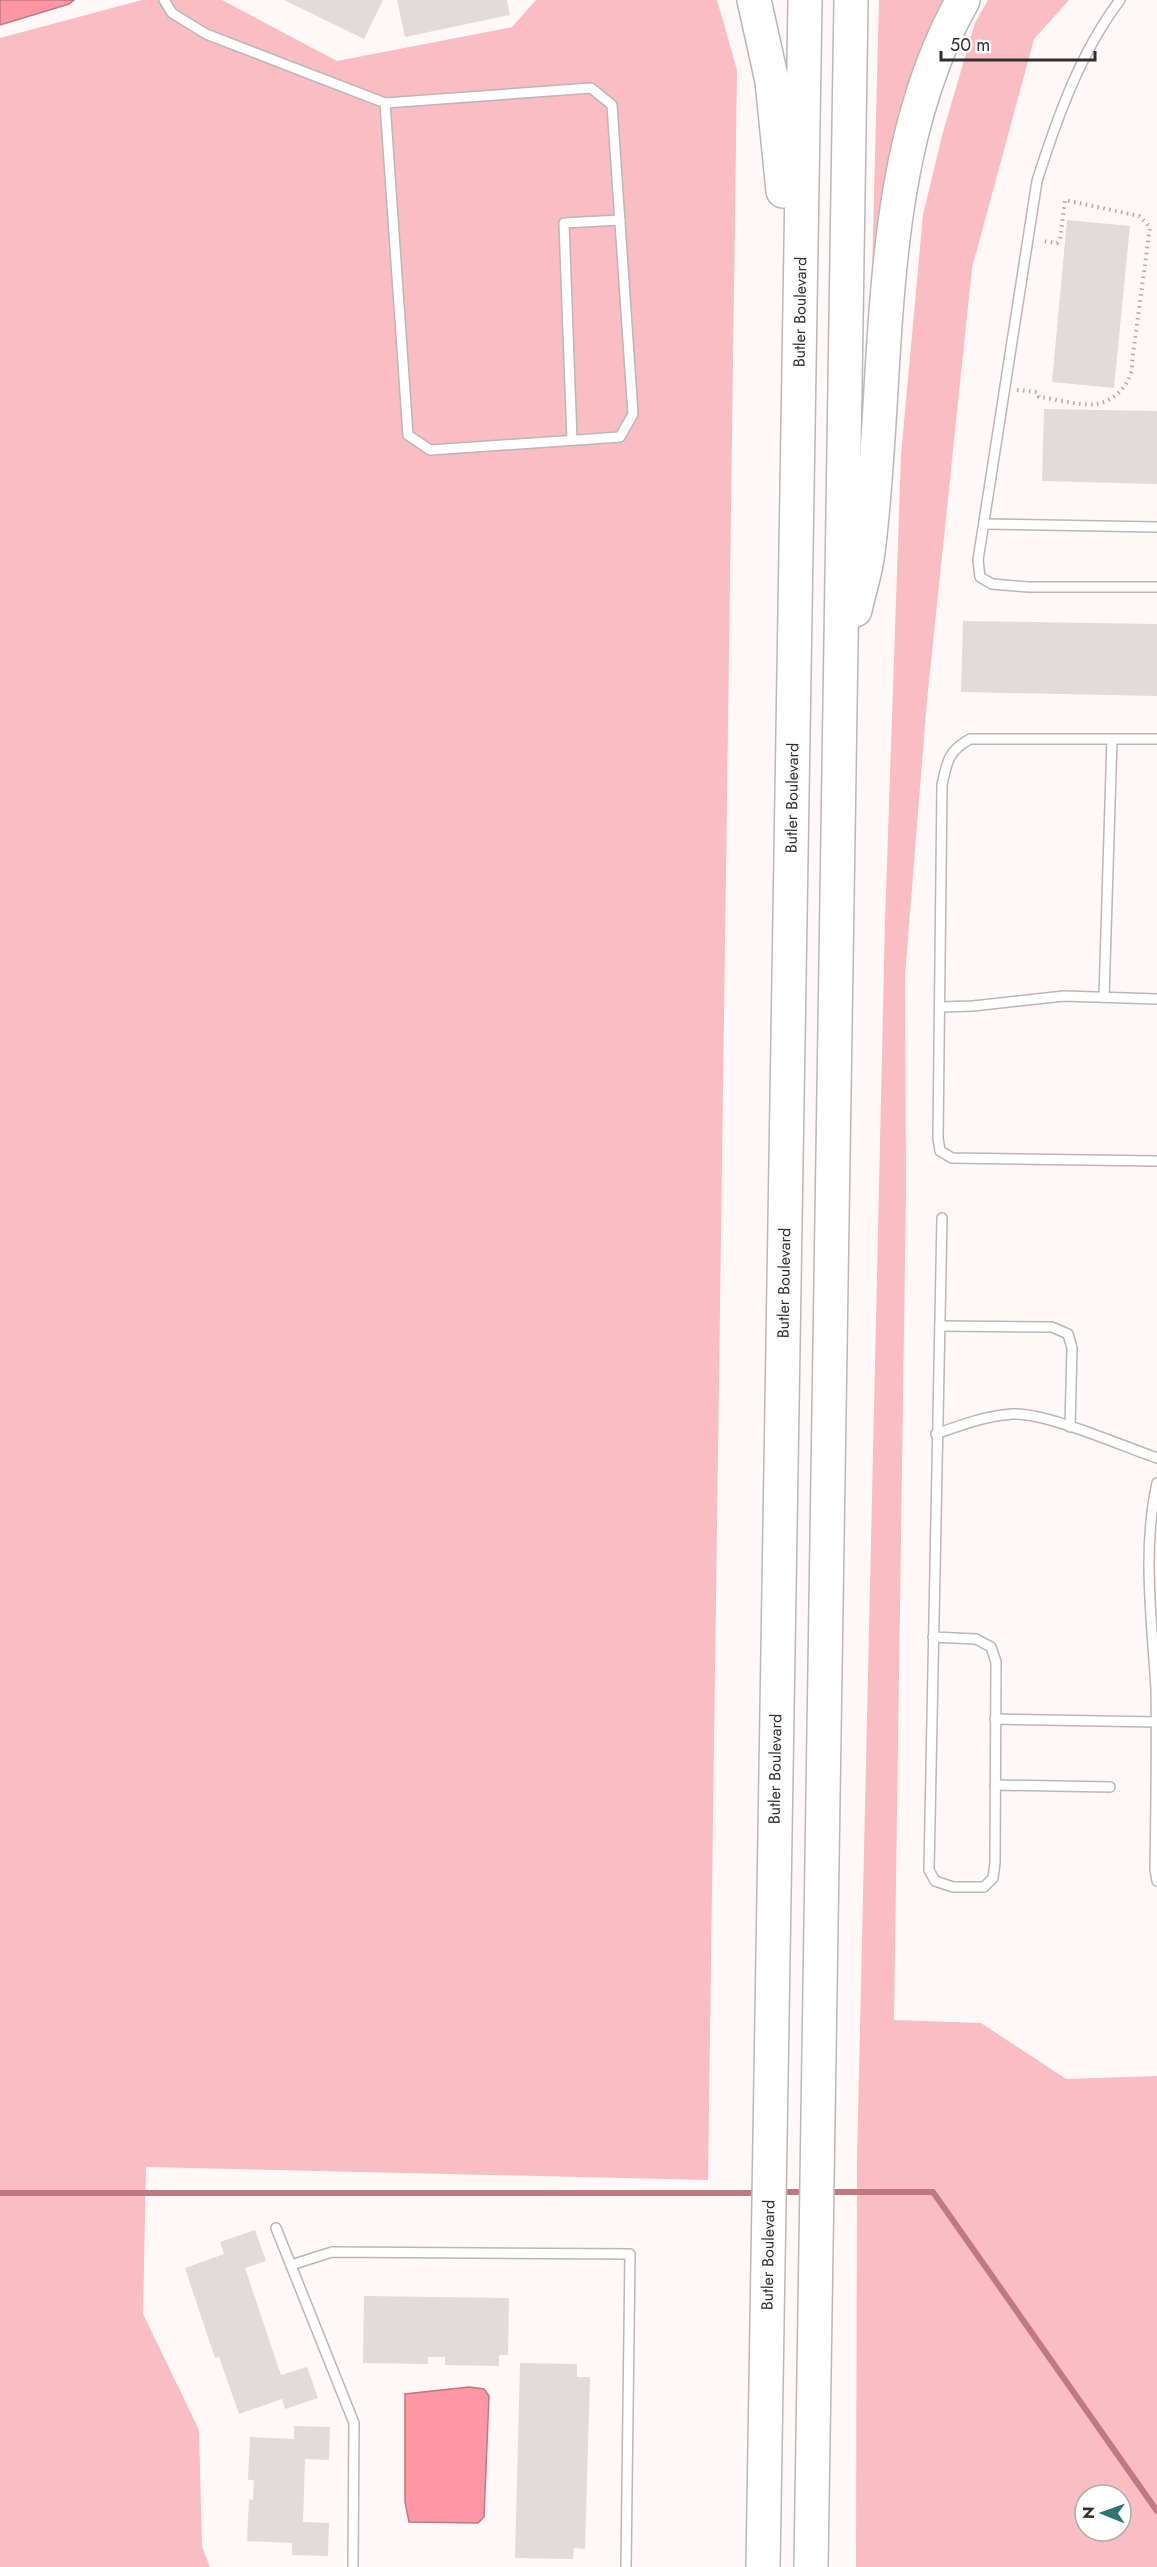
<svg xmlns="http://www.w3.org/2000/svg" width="1157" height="2567" font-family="Jost,sans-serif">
  <rect width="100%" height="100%" fill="#fff8f8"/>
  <g fill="#f9bdc3" fill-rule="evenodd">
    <path d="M142,0h80l115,61 175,-34 24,-27h181l20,70 -29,2110 -562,-13 -3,147 56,116 3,117 8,20h-210v-2529z"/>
    <path d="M879,0h76l-74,274 -9,-1z"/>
    <path d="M988,0h81l-35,39 -62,229 -45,432 -22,275 1,215 -12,830 87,3 85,56 91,-3v491h-301l1,-406 28,-1240 16,-466 22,-240 20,-83 32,-109zM1085,2495h36v36h-36z"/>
  </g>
  <g fill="#fe97a4" stroke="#c07881" stroke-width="1.5">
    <path d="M0,0h74l-5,4 -69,21z"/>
    <path d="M469,2387l15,2 5,7 -5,121 -6,6 -69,-1 -4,-20v-108z"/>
  </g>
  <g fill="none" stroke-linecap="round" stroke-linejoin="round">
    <g stroke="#c07881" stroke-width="6">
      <path d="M778,2192h28"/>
      <path d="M826,2192h107l224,319"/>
      <path d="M0,2193h758"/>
    </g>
  </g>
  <g fill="#e1dbdb">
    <path d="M284,0h99l-19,39z"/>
    <path d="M397,0h110l3,15 -105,22z"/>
    <path d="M1067,220l63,6 -16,162 -62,-6z"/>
    <path d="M1044,409l113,2v73l-115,-3z"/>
    <path d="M963,621l194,3v72l-196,-4z"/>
    <path d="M255,2230l11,31 -21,7 36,107 26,-8 11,31 -33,11 -3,-10 -43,15 -20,-57 -4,1 -30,-90 39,-14 -4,-12z"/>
    <path d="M364,2296l145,2 -1,57h-9v11l-54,-1v-8h-17v7l-65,-1z"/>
    <path d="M520,2363l57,1v13h13l-5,172 -11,-1 -1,11 -58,-1z"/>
    <path d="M294,2426l36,1 -1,33 -24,-1 -2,63 26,1 -1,33 -36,-1v-12l-45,-2 2,-42 4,1 1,-20h-6l2,-43 44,2z"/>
  </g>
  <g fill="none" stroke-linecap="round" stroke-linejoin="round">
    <defs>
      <g id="lane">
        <path d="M164,0l8,13 34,21 179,69 206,-15 21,17 21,309 -13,23 -190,13 -22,-15 -23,-332"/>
        <path d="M1120,0c-40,53 -63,118 -83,181l-59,379 2,17 12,7 36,3h129"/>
        <path d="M572,440l-8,-217 56,-3"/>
        <path d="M984,524l173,3"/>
        <path d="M1157,739h-187c-22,12 -23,23 -28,46l-4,353 2,13 12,7 205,3"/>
        <path d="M1104,997l8,-258"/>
        <path d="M940,1007l33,-1 91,-10 93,3"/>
        <path d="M940,1326l112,1 16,7 4,14 -2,79"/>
        <path d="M936,1434c25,-9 49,-18 76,-20 34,-2 110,32 145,44"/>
        <path d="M1157,1483c-15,67 -5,138 -1,206 1,60 0,120 -1,180l2,12"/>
        <path d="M933,1637l43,2 15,8 5,15 -1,201 -2,15 -9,9h-31l-18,-6 -6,-11c4,-217 9,-435 13,-652"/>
        <path d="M995,1719l162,3"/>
        <path d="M995,1785l115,2"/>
        <path d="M276,2228l78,195 -1,144"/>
        <path d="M291,2265l41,-13 298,2 -4,313"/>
      </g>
      <g id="highway">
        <path d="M754,0l18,81 11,110"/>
        <path d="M855,610c4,-19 11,-39 13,-58 23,-179 3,-390 95,-552"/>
        <path d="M763,2567l42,-2567"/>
        <path d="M811,2567l40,-2567"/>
      </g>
    </defs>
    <use href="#lane" stroke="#bcb6b6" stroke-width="12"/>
    <use href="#highway" stroke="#bcb6b6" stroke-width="36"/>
    <path stroke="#b1abab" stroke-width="4" stroke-dasharray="1.5 4.5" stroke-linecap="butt" d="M1017,390l20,2 2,5c17,2 40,9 57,7 20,-3 37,-22 36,-42l18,-135 -11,-11 -74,-16 -5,40 -3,3 -15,-2"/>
    <use href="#lane" stroke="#fff" stroke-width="9"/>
    <use href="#highway" stroke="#fff" stroke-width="33"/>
  </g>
  <g text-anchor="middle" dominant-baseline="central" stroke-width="4.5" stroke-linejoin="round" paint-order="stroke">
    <g font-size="16" fill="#312e2e" stroke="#fff">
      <text transform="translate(800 312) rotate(-89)">Butler Boulevard</text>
      <text transform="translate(792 798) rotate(-89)">Butler Boulevard</text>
      <text transform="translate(784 1283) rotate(-89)">Butler Boulevard</text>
      <text transform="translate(775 1769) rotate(-89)">Butler Boulevard</text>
      <text transform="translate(768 2255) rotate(-89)">Butler Boulevard</text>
    </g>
  </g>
  <g transform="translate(1103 2513) rotate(271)"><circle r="28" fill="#ffffff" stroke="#adabab" stroke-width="1.5"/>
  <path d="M0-4.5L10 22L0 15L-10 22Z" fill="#2d7674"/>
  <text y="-9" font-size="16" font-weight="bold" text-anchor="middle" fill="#312e2e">N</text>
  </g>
  <path d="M941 51v9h154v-9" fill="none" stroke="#312e2e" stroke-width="3"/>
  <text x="950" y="51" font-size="18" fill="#312e2e" stroke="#ffffff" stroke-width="4.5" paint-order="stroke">50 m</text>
</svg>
